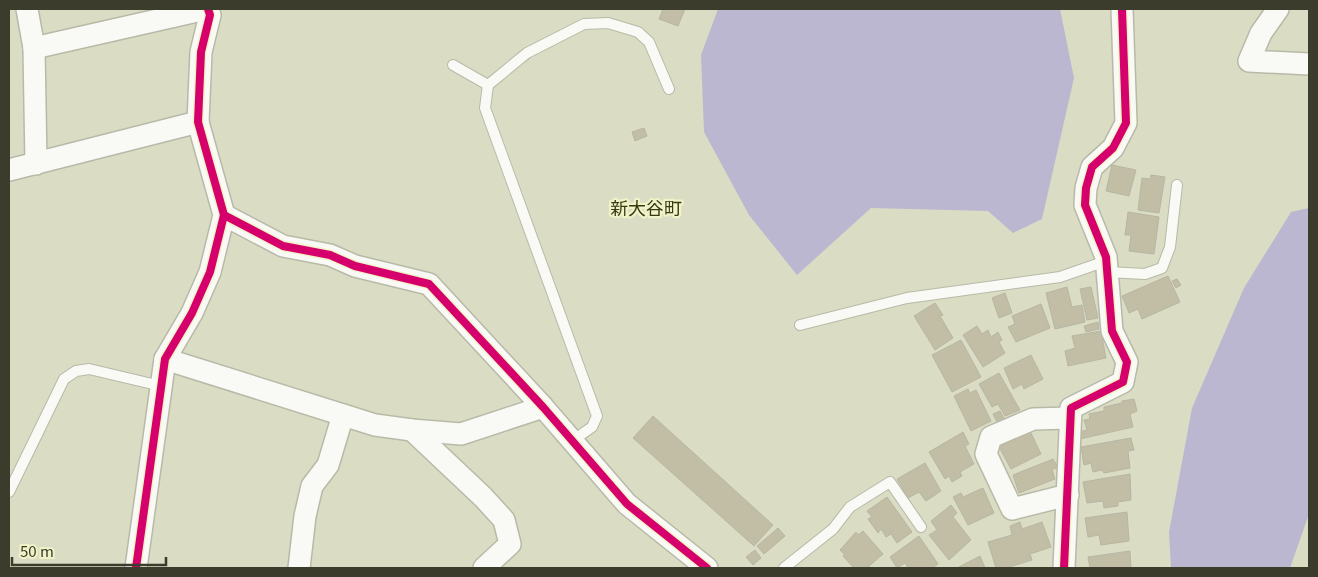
<svg xmlns="http://www.w3.org/2000/svg" width="1318" height="577" font-family="Georgia,'Noto Sans JP',serif">
  <rect width="100%" height="100%" fill="#dadcc4"/>
  <g fill="#bcb7d1">
    <path d="M718,9h342l14,69 -32,141 -29,14 -25,-22 -117,-3 -74,67 -48,-60 -45,-83 -3,-77z"/>
    <path d="M1309,208v306l-19,54h-119l-2,-36 23,-124 52,-120 47,-76z"/>
  </g>
  <g fill="#c2bea6" stroke="#b7b6a4">
    <path d="M663,9h22l-7,17 -19,-7z"/>
    <path d="M644,128l3,8 -12,5 -3,-9z"/>
    <path d="M1112,165l24,5 -7,26 -23,-5z"/>
    <path d="M1151,175l14,2 -6,36 -21,-3 4,-32 8,1z"/>
    <path d="M1128,212l31,5 -5,37 -25,-3 2,-16h-6z"/>
    <path d="M1168,276l12,26 -38,17 -4,-10 -9,4 -7,-17z"/>
    <path d="M1177,279l4,6 -5,3 -4,-7z"/>
    <path d="M1067,287l5,20 10,-2 3,17 -30,7 -9,-36z"/>
    <path d="M1091,287l7,31 -11,2 -7,-31z"/>
    <path d="M1005,293l7,20 -13,5 -7,-20z"/>
    <path d="M935,303l8,12 -3,1 13,22 -18,12 -21,-34z"/>
    <path d="M1041,304l9,24 -34,14 -8,-15 7,-3 -3,-8z"/>
    <path d="M1098,322l1,7 -13,3 -2,-6z"/>
    <path d="M977,326l5,8 6,-4 3,7 7,-5 4,8 -3,2 6,11 -22,14 -20,-32z"/>
    <path d="M1101,331l5,27 -38,8 -3,-15 10,-3 -3,-12z"/>
    <path d="M961,340l20,37 -29,15 -20,-37z"/>
    <path d="M1031,355l12,24 -19,10 -2,-5 -9,5 -9,-21z"/>
    <path d="M999,373l21,37 -15,6 -7,-12 -6,3 -13,-23z"/>
    <path d="M968,389l2,4 6,-3 15,31 -20,10 -17,-35z"/>
    <path d="M1134,399l3,12 -7,3 3,13 -53,12 -1,-7 8,-2 -3,-10 6,-1 -1,-5 15,-3v-4l18,-4v-2z"/>
    <path d="M1000,411l5,9 -7,4 -5,-10z"/>
    <path d="M653,416l120,109 -19,21 -121,-108z"/>
    <path d="M1030,431l11,23 -30,15 -12,-22z"/>
    <path d="M963,432l6,12 -4,2 9,18 -14,8 2,4 -10,6 -3,-6 -4,3 -16,-27z"/>
    <path d="M1131,438l3,12 -6,1 2,17 -26,5 -2,-3 -9,2 -2,-9 -7,2 -3,-18z"/>
    <path d="M1053,459l5,8 -6,3 3,9 -36,14 -6,-18z"/>
    <path d="M925,463l16,28 -15,10 -7,-9 -11,6 -11,-19z"/>
    <path d="M1130,474l1,26 -13,2v4l-14,2 -1,-7 -16,2 -4,-21z"/>
    <path d="M983,488l11,25 -26,12 -15,-28 8,-4 2,4z"/>
    <path d="M887,497l25,35 -15,11 -6,-9 -5,3 -5,-8 -3,4 -10,-14 4,-2 -5,-6z"/>
    <path d="M951,505l6,8 -4,4 18,23 -22,20 -20,-25 8,-5 -6,-9z"/>
    <path d="M1127,512l2,29 -28,4 -2,-10 -11,2 -3,-19z"/>
    <path d="M1020,522l2,7 20,-7 9,25 -21,7 2,6 -26,8h-10l-8,-26 24,-7 -2,-9z"/>
    <path d="M778,528l7,8 -21,18 -7,-8z"/>
    <path d="M863,531l20,23 -16,14h-13l-11,-12 2,-1 -5,-5 16,-18 2,3z"/>
    <path d="M919,536l19,28 -6,4h-24l-3,-5 -8,5 -7,-11z"/>
    <path d="M755,550l6,8 -8,7 -7,-8z"/>
    <path d="M1130,551l1,17h-41l-2,-11z"/>
    <path d="M980,556l5,12h-28z"/>
  </g>
  <g fill="none" stroke-linecap="round" stroke-linejoin="round">
    <defs>
      <g id="lane">
        <path d="M453,65l35,20"/>
        <path d="M1107,272l38,2 17,-6 8,-21 7,-62"/>
        <path d="M800,325l107,-27 153,-21 46,-16"/>
        <path d="M572,441l20,-14 5,-11 -112,-308 3,-23 39,-32 57,-29 24,-1 30,9 11,10 20,47"/>
        <path d="M9,492l55,-113 12,-8 13,-2 72,17"/>
        <path d="M784,568l49,-39 17,-22 40,-25 31,45"/>
      </g>
      <g id="street">
        <path d="M27,9l7,39 2,116"/>
        <path d="M1278,9l-17,24 -12,28 60,3"/>
        <path d="M34,48l172,-39"/>
        <path d="M9,170l189,-48"/>
        <path d="M224,215l59,31 47,9 25,11 74,18 114,123 84,97 80,64"/>
        <path d="M165,359l210,66 37,5 49,4 82,-27"/>
        <path d="M412,430l71,67 21,23 6,24 -26,24"/>
        <path d="M1068,495l-56,14 -26,-55 5,-17 42,-18 37,-1"/>
        <path d="M136,568l29,-209 27,-46 18,-41 14,-57 -26,-93 3,-70 9,-37 -2,-6"/>
        <path d="M299,568l6,-52 7,-30 16,-21 15,-50"/>
        <path d="M1064,568l7,-160 52,-26 4,-20 -15,-31 -6,-74 -21,-52 1,-17 6,-21 21,-19 13,-25 -4,-114"/>
      </g>
    </defs>
    <use href="#lane" stroke="#b8baa7" stroke-width="12"/>
    <use href="#street" stroke="#b8baa7" stroke-width="24"/>
    <use href="#lane" stroke="#f9faf6" stroke-width="10"/>
    <use href="#street" stroke="#f9faf6" stroke-width="21"/>
    <defs>
      <g id="cycleway">
        <path d="M224,215l59,31 47,9 25,11 74,18 114,123 84,97 80,64"/>
        <path d="M136,568l29,-209 27,-46 18,-41 14,-57 -26,-93 3,-70 9,-37 -2,-6"/>
        <path d="M1064,568l7,-160 52,-26 4,-20 -15,-31 -6,-74 -21,-52 1,-17 6,-21 21,-19 13,-25 -4,-114"/>
      </g>
    </defs>
    <use href="#cycleway" stroke="#f0f3c7" stroke-width="11"/>
    <use href="#cycleway" stroke="#d6006c" stroke-width="8"/>
  </g>
  <g text-anchor="middle" dominant-baseline="central" stroke-width="4.5" stroke-linejoin="round" paint-order="stroke">
    <g font-size="18" fill="#373912" stroke="#f0f3c7">
      <text x="646" y="207">新大谷町</text>
    </g>
  </g>
  <rect width="1318" height="577" fill="none" stroke="#3b3c2b" stroke-width="20"/>
  <path d="M12 557v8h154v-8" fill="none" stroke="#3b3c2b" stroke-width="2.5"/>
  <text x="20" y="557" font-size="15" fill="#3b3c2b" stroke="#f0f3c7" stroke-width="4" paint-order="stroke">50 m</text>
</svg>
